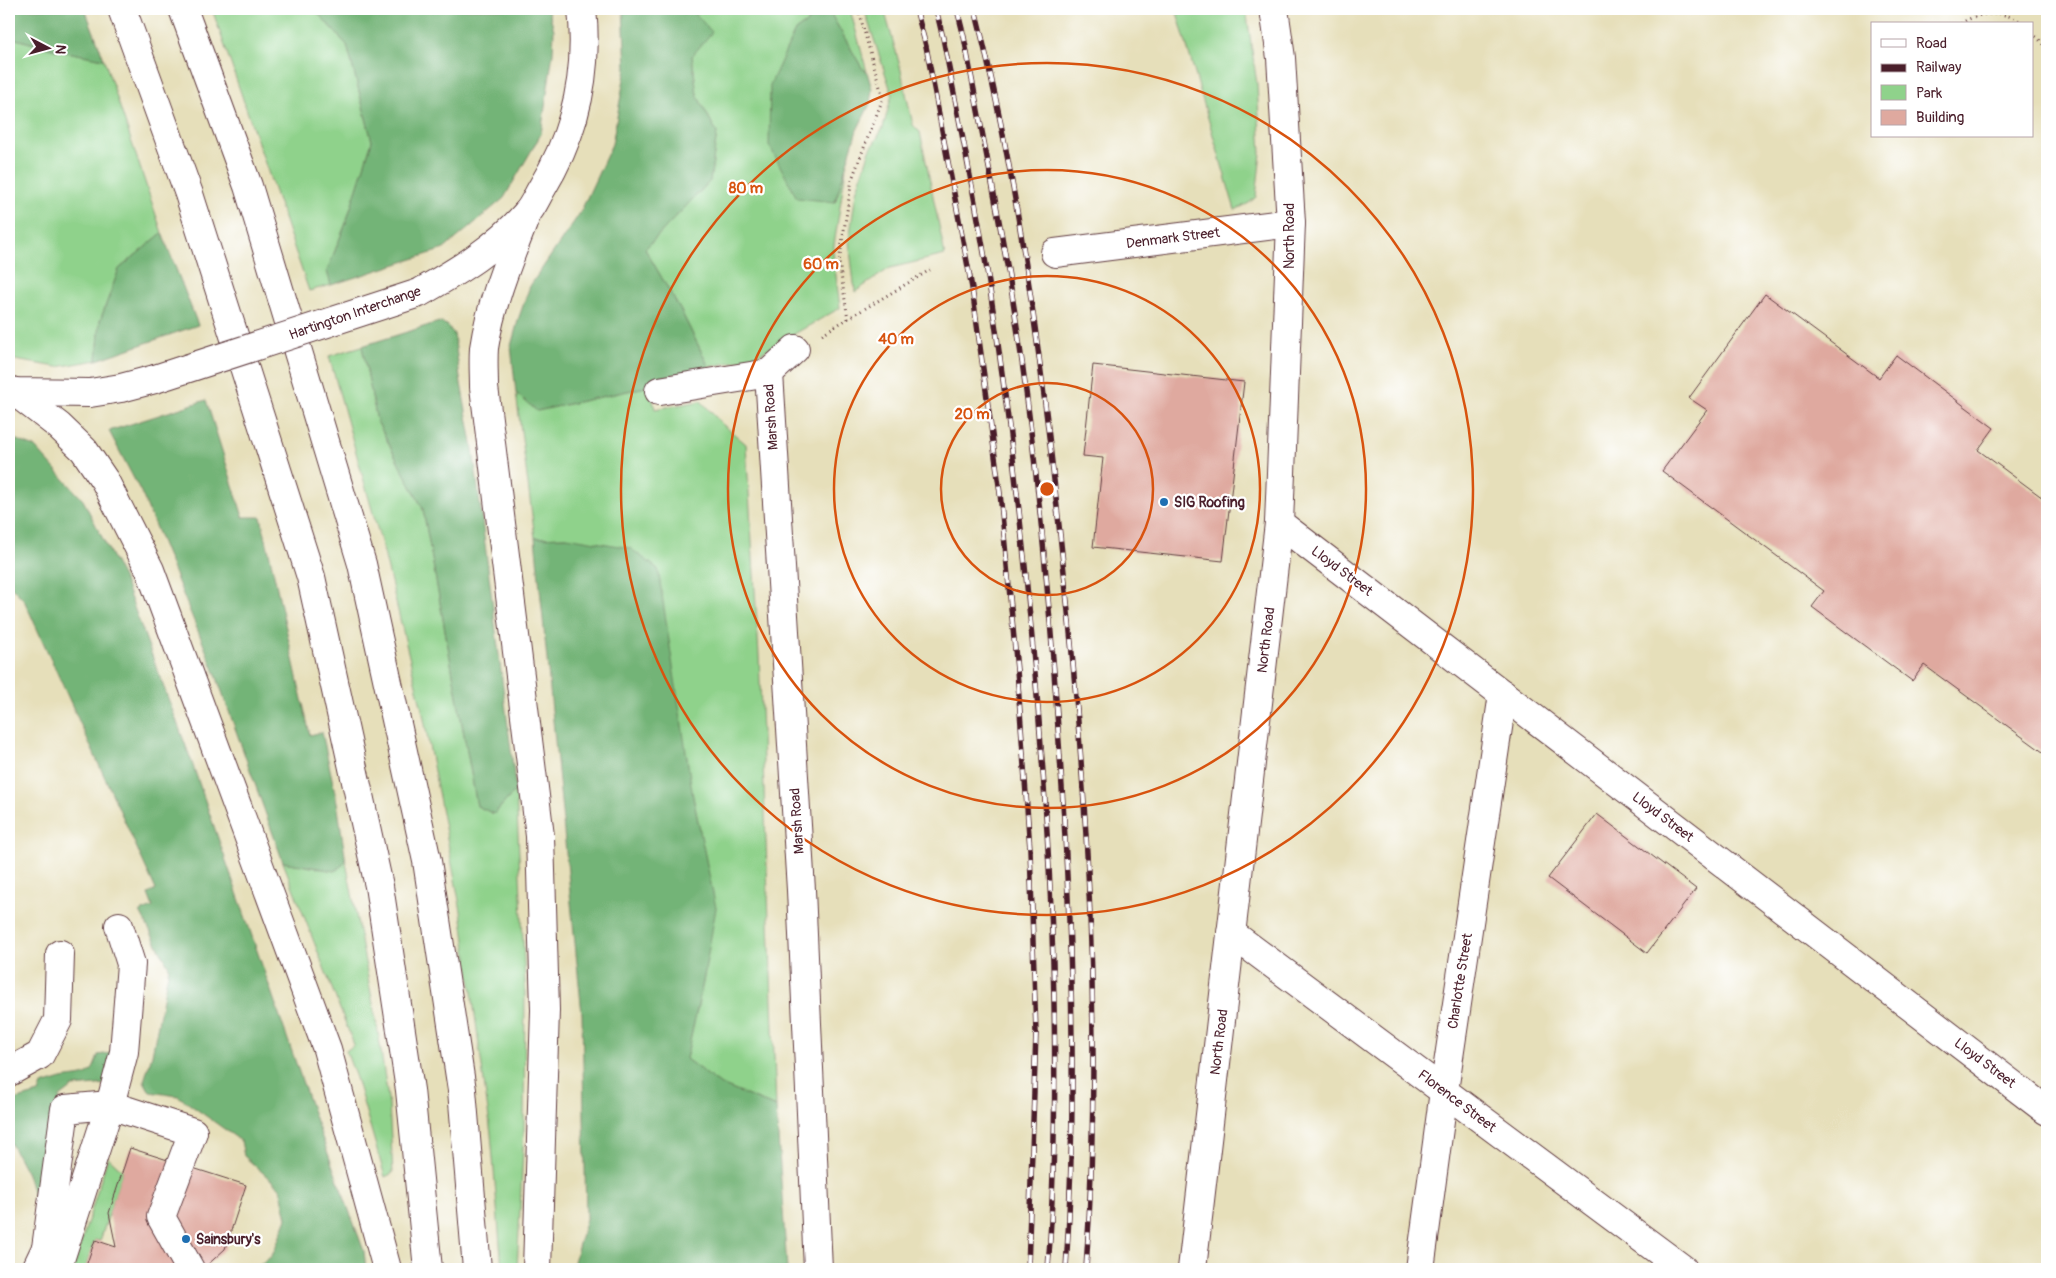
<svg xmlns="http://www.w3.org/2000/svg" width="2056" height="1278" font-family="Pangolin,sans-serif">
  <rect width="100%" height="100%" fill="#fff"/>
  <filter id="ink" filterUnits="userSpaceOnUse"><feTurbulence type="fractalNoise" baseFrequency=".02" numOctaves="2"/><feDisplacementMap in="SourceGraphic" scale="10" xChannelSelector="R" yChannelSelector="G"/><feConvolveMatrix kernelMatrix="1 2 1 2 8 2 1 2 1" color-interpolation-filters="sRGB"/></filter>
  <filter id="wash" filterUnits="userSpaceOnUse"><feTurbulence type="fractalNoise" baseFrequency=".0096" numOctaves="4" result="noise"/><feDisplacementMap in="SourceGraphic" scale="20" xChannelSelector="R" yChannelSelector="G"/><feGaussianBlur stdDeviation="1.12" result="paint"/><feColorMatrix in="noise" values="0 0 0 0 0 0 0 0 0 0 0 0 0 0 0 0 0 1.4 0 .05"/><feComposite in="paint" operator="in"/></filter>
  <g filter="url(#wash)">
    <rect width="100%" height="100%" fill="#e6dfba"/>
    <g fill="#8fd28b" stroke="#6c785b">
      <path d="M212,9h102l33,36 25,96 -26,82 -19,48 4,14 -22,6z"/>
      <path d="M691,9h135l-31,22 40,171 11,-34 -13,84 7,56 -88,50 -43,9 -28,-56 -36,-62 65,-68 7,-48 -20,-38 -5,-39 3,-43z"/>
      <path d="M828,9h22l17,63 -5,-4z"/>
      <path d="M864,9h20l16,57 13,59 7,7 25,123 -55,13 -35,24 -6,-51 7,-49 14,-42 13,-22 9,-34z"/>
      <path d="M1176,9h70l11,75 4,69 -5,44 -7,6 -14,7z"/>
      <path d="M9,37l47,13 48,9 58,174 -43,36 -19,52 -3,39 -40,7 -48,-8z"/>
      <path d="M362,346l15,75 46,88 54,297 17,8 22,-24 9,193 -1,146 -7,140h-15l-11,-135 -30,-223 -38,-197 -40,-165 -54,-193z"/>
      <path d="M650,386l5,23 46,-8 20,22 25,21 13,211 17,452 -55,-22 -35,-26 17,-77 12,-74 -22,-111 -126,-260 -32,1 -19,-145 21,18z"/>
      <path d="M283,862l52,9 11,-9 31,163 12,80 4,68 -8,4 -29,-99 -10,-27 8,-6z"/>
      <path d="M108,1157l15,14 -23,70 -5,-1 -10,29h-12z"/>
    </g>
    <g fill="#73b477" stroke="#5e6a51">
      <path d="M9,9h76l19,50 -48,-9 -47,-13z"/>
      <path d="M314,9h234l6,21 -1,23 -12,81 -37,64 -60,51 -113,36 -4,-14 19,-48 26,-82 -25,-96z"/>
      <path d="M623,9h68l21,23 -20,24 5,39 20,38 -7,48 -65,68 36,62 28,56 -59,13v6l-113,25 -21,-18 -5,-47 8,-29 11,-31 50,-73 32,-69 14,-76z"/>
      <path d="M826,9h2l34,59 5,4 5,17 -2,15 -13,26 -22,72 -38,-4 -28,-53 1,-60 25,-54z"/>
      <path d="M162,233l36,92 -101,35 3,-39 19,-52z"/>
      <path d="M439,322l8,3 7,9 6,44 13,71 43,341 -22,24 -17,-8 -54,-297 -46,-88 -15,-75z"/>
      <path d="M206,400l37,117h18l49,218 12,-3 15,70 9,60 -11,9 -52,-9 -67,-187 -74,-181 -33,-63z"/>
      <path d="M9,437l26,10 48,53 40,78 67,179 126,364 48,130 2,18h-112l18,-13 15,-38 -7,-30 -36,-32 -3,-15 -63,-45 -28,-4 -6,-11 8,-26 17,-88 -29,-55 13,-5 -5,-13 8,-4 -132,-290 -15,-16z"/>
      <path d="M567,537l63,11 28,21 35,228 23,111 -13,74 -17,77 35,26 55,22 11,162h-215l14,-50 -4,-205 -47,-476z"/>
      <path d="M112,1053l-3,31 -36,3 -13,10 -15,99 -11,2 -7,-24 -18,-34v-43l5,3 25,-7 3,-8c7,-2 13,-4 20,-6 21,-4 30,1 36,-24z"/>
    </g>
    <g id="blocks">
      <g fill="#dfa99f">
        <path d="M1765,294l114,84 17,-23 98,73 -16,22 69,51v254l-123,-90 -12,16 -100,-74 12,-16 -162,-120 45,-61 -18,-12z"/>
        <path d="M1093,365l151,17 -21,179 -130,-14 10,-89 -20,-2z"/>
        <path d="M1597,814l99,75 -49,64 -99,-75z"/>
        <path d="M130,1148l116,37 -21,64 -22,20h-118l10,-29 21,7 -7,-34z"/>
      </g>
    </g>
  </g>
  <g filter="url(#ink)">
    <use href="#blocks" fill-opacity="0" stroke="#613c40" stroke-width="1"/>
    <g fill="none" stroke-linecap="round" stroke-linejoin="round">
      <defs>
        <g id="minor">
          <path d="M1055,253l236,-30"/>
          <path d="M769,373l32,517 17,379"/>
          <path d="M659,391l110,-18 26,-24"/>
          <path d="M1279,523l768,588"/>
          <path d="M1231,933l452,336"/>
          <path d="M9,1072l31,-17 18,-35 2,-66"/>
          <path d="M36,1269l10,-21 19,-139 45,-4 83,27 -32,85 29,52"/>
          <path d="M57,1269l53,-164 14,-53 7,-88 -12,-38"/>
          <path d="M1420,1269l24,-178 59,-397"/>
        </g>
        <g id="major">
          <path d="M419,293c39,-22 77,-45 107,-79 7,-7 11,-18 16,-26 34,-56 47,-114 40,-179"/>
          <path d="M9,390l6,2 75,1 31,-5 34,-9"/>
          <path d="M1192,1269l87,-746 12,-300 -10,-165 -7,-49"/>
        </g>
        <g id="highway">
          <path d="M122,9l67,185 122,383 68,309 31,204 18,179"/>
          <path d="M183,9l65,177 114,378 65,297 35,229 15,179"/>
          <path d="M527,213c-17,44 -36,88 -43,135 -1,13 0,26 0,39l56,449 5,174 -8,259"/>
          <path d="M15,392l44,34 25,24 21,31 45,89 177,479 60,220"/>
        </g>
      </defs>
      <use href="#minor" stroke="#613c40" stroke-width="30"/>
      <use href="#major" stroke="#613c40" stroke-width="30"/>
      <use href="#highway" stroke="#613c40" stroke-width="30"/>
      <g stroke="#613c40" stroke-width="3" stroke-dasharray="1 4" stroke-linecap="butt">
        <path d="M1961,24c16,-13 47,-14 62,0"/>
        <path d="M2032,33l15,14"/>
        <path d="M848,319l-9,-57 13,-83 31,-81 -25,-89"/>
        <path d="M822,334l108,-64"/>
      </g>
      <use href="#minor" stroke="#fff" stroke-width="28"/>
      <use href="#major" stroke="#fff" stroke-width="28"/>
      <use href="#highway" stroke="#fff" stroke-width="28"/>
      <defs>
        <g id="rail">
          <path d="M916,9l10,37 46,242 28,205 17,177 13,179 6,184 -8,236"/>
          <path d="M936,9l7,29c16,81 33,163 46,245 25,162 42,325 54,489 12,165 17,332 5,497"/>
          <path d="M957,9l7,28c15,81 32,163 46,245 24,146 38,298 48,446 13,180 20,361 8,541"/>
          <path d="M975,9c44,175 67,355 86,535 26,240 42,484 25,725"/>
          <path d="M2043,9l4,4"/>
        </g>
      </defs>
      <use href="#rail" stroke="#4a1f2b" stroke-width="5.5"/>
      <use href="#rail" stroke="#fff" stroke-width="4" stroke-dasharray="11" stroke-linecap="butt"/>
      <defs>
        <path id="major-bridge" d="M155,379l264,-86"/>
      </defs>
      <use href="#major-bridge" stroke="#613c40" stroke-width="30" stroke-linecap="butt"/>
      <use href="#major-bridge" stroke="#fff" stroke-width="28"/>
    </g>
  </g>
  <g fill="none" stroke="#d8530f" stroke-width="2.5">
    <circle cx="1047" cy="489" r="106"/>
    <circle cx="1047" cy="489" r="213"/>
    <circle cx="1047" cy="489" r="319"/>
    <circle cx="1047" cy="489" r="426"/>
  </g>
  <g fill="#1f6fb2" stroke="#fff" stroke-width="2">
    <circle cx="1164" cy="502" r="5"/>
    <circle cx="186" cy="1239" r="5"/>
  </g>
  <g text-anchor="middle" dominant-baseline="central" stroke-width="4.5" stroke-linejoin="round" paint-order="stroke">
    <g font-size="14" fill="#4a1f2b" stroke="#fff">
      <text transform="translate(1289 236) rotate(-90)">North Road</text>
      <text transform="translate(1173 238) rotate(-7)">Denmark Street</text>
      <text transform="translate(355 313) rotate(-19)">Hartington Interchange</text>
      <text transform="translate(771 417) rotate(-94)">Marsh Road</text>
      <text transform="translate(1342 571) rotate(37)">Lloyd Street</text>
      <text transform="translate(1266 640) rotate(-83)">North Road</text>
      <text transform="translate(1663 817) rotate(37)">Lloyd Street</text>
      <text transform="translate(797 821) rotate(-94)">Marsh Road</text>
      <text transform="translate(1460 981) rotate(-81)">Charlotte Street</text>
      <text transform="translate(1219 1042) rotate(-83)">North Road</text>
      <text transform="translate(1985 1063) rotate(37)">Lloyd Street</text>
      <text transform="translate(1457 1101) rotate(37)">Florence Street</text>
    </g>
    <g font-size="14" font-weight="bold" fill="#4a1f2b" stroke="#fff" text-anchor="start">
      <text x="1174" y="502">SIG Roofing</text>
      <text x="196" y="1239">Sainsbury's</text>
    </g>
  </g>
  <circle cx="1047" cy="489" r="8" fill="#d8530f" stroke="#fff" stroke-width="2.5"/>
  <g font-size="15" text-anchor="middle" font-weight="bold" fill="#d8530f" stroke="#fff" stroke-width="4.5" stroke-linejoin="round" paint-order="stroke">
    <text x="746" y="193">80 m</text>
    <text x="821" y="269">60 m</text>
    <text x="896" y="344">40 m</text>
    <text x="972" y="419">20 m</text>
  </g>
  <rect width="2056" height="1278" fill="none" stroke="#fff" stroke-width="30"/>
  <rect x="1871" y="22" width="162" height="115" fill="#ffffff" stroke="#b7a5aa"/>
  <rect x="1881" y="39" width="25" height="8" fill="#ffffff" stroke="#b7a5aa"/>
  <text x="1916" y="48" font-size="15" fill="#4a1f2b">Road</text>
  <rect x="1881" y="64" width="25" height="8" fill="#4a1f2b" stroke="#b7a5aa"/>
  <text x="1916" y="72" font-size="15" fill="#4a1f2b">Railway</text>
  <rect x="1881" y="85" width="25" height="15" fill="#8fd28b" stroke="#b7a5aa"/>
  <text x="1916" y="98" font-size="15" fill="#4a1f2b">Park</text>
  <rect x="1881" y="110" width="25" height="15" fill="#dfa99f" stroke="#b7a5aa"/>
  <text x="1916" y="122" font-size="15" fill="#4a1f2b">Building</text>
  <g transform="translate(48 48) rotate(96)" stroke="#ffffff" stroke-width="4" paint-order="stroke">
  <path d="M0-4L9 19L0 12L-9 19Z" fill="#4a1f2b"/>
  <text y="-8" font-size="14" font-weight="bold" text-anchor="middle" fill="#4a1f2b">N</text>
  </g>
</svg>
